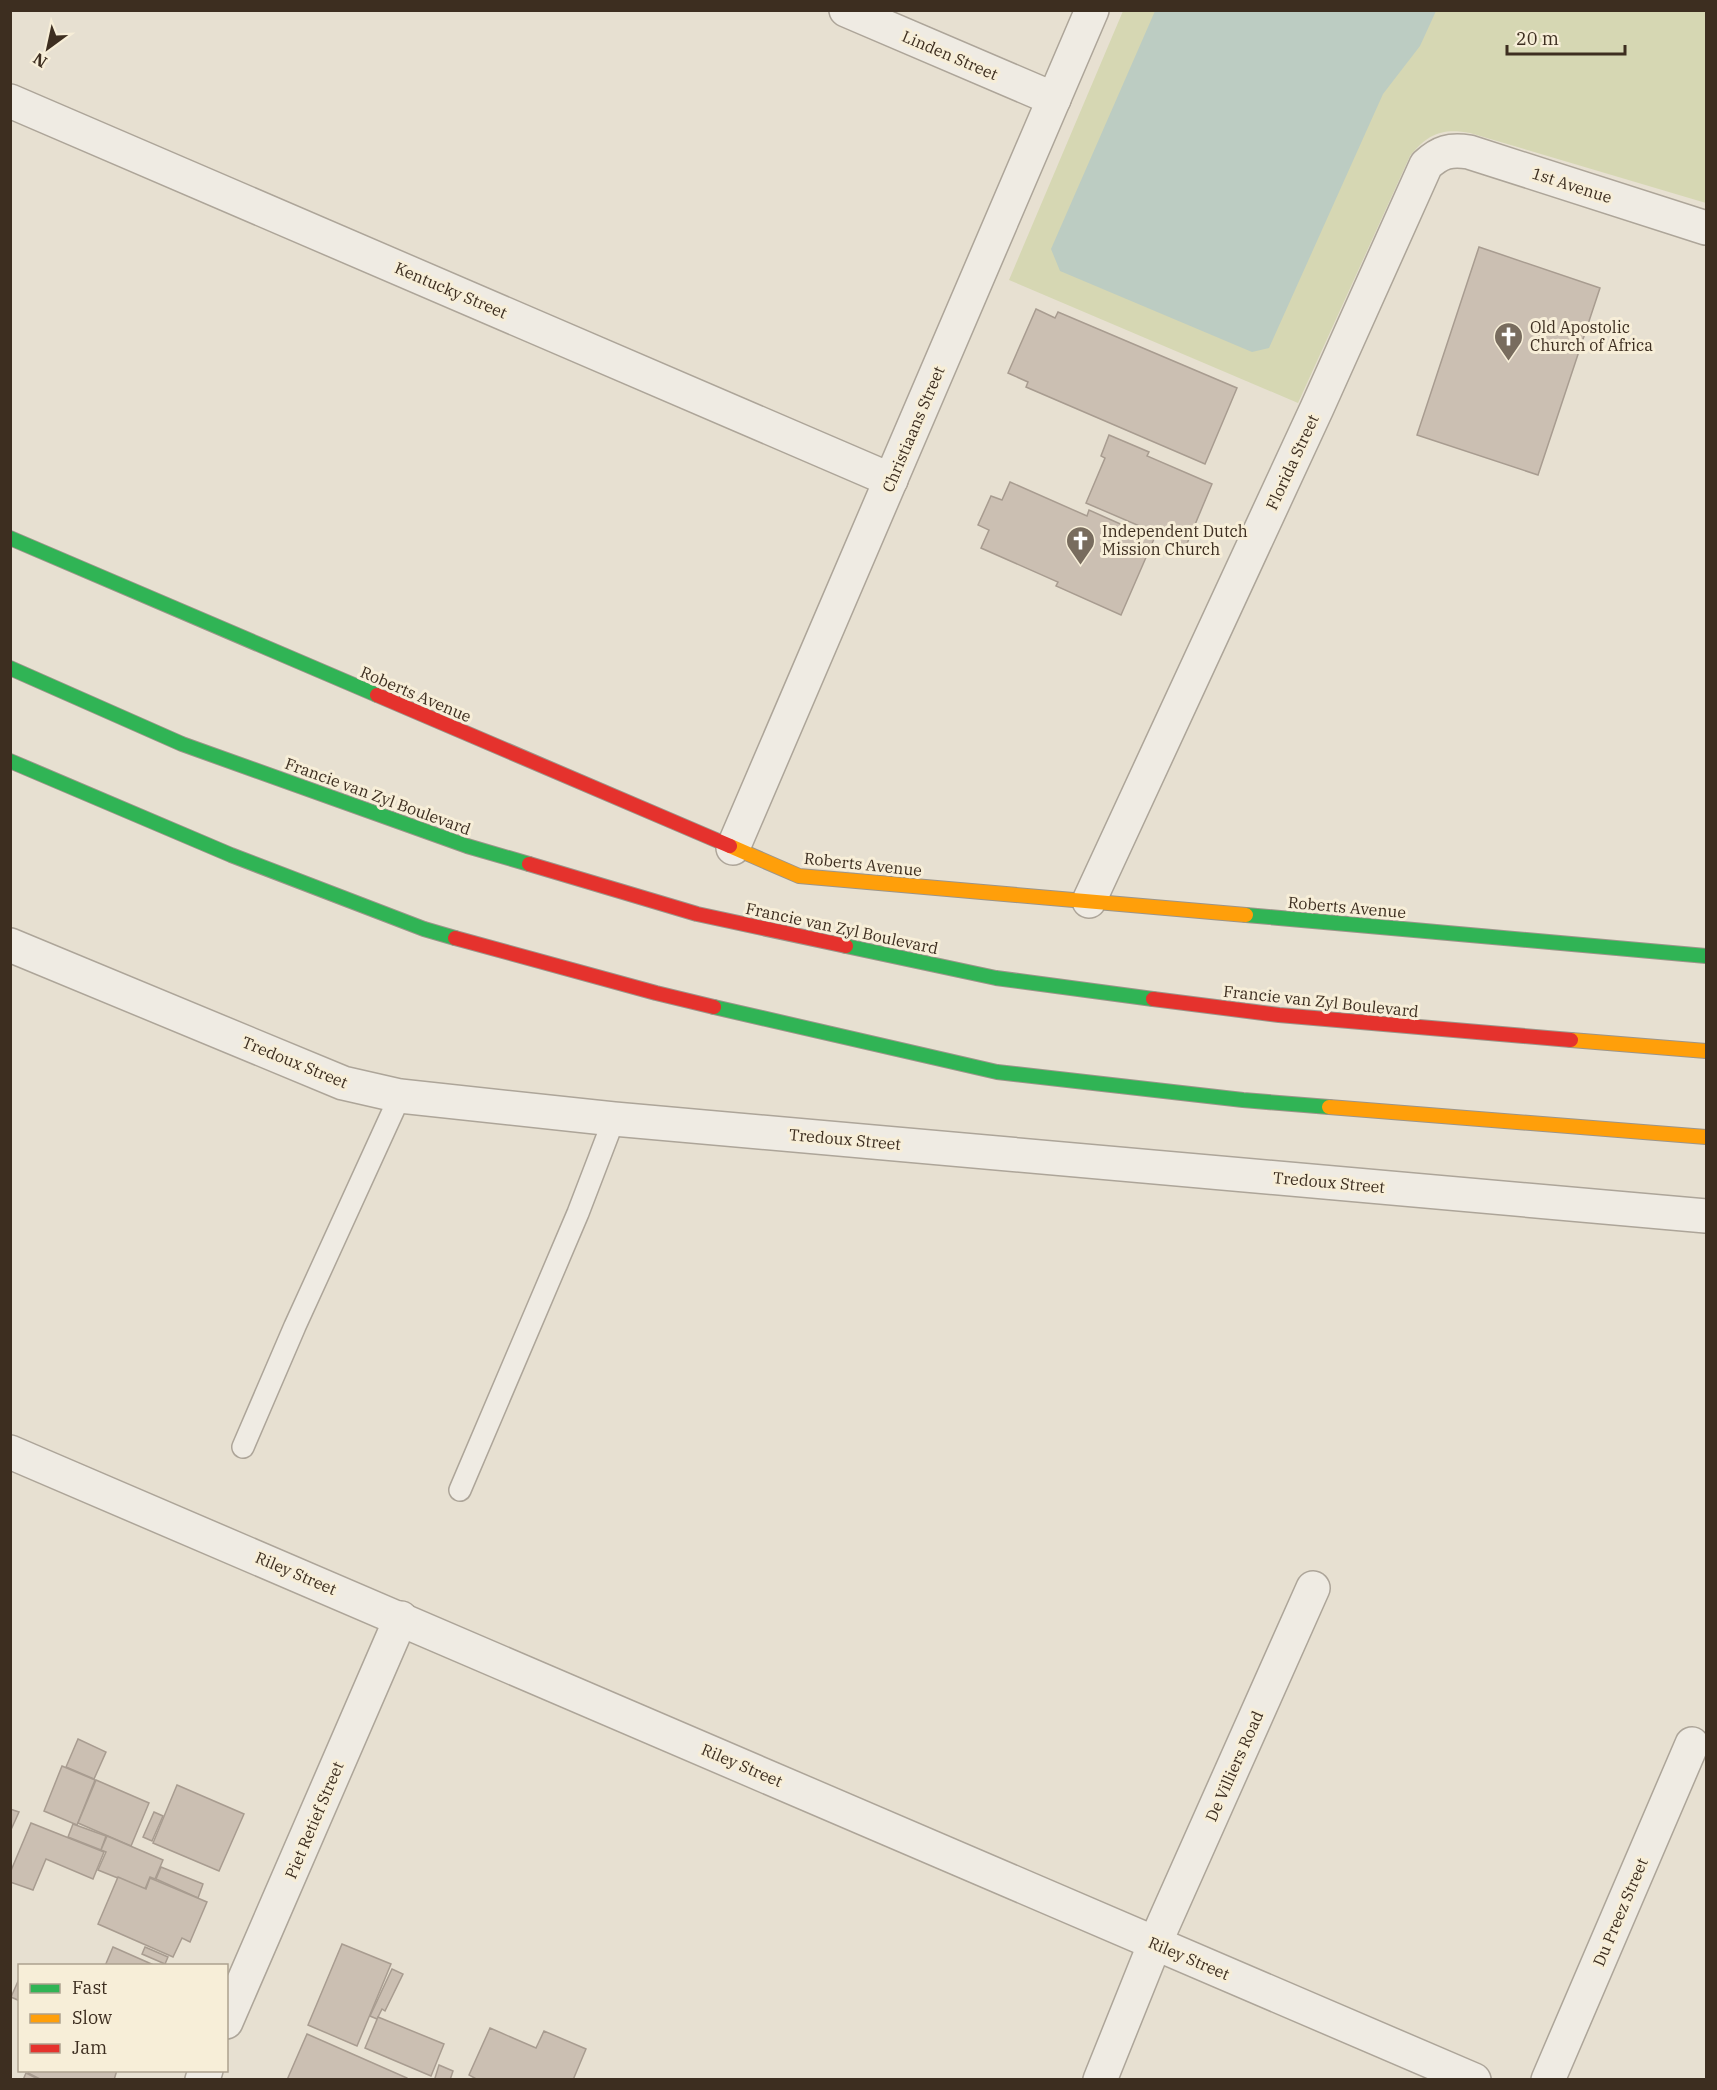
<svg xmlns="http://www.w3.org/2000/svg" width="1717" height="2090" font-family="'IBM Plex Serif',serif">
  <rect width="100%" height="100%" fill="#e7e0d1"/>
  <path fill="#d6d7b3" d="M1123,11h583v192l-236,-70c-28,-5 -42,1 -60,23l-112,247 -289,-123z"/>
  <path fill="#bcccc2" d="M1155,11h281l-16,35 -37,48 -114,254 -17,4 -192,-81 -9,-22z"/>
  <g fill="#cbbfb2" stroke="#a89c90" stroke-width="1.5">
    <path d="M1479,247l121,41 -62,187 -121,-40z"/>
    <path d="M1036,309l19,9 3,-6 179,76 -32,76 -179,-77 2,-5 -20,-9z"/>
    <path d="M1109,435l40,17 -2,4 65,28 -26,62 -100,-43 19,-45 -4,-2z"/>
    <path d="M1010,482l77,34 2,-6 65,29 -33,76 -65,-29 2,-4 -77,-34 8,-18 -11,-5 13,-29 11,4z"/>
    <path d="M78,1739l28,13 -12,27 -28,-12z"/>
    <path d="M62,1766l33,14 -18,45 -33,-14z"/>
    <path d="M96,1780l53,23 -18,43 -53,-23z"/>
    <path d="M177,1785l67,29 -25,57 -66,-28z"/>
    <path d="M10,1809l9,3 -9,20z"/>
    <path d="M154,1812l9,4 -11,25 -9,-4z"/>
    <path d="M31,1823l73,29 -11,27 -47,-20 -13,31 -23,-8v-9z"/>
    <path d="M73,1824l33,12 -5,14 -33,-13z"/>
    <path d="M107,1836l56,24 -8,19 -5,-2 -5,12 -47,-19 8,-18 -5,-2z"/>
    <path d="M161,1867l42,17 -5,14 -42,-19z"/>
    <path d="M118,1877l28,12 4,-11 57,24 -17,40 -8,-4 -9,19 -75,-33z"/>
    <path d="M342,1944l49,20 -34,82 -49,-21z"/>
    <path d="M113,1947l43,19h-51z"/>
    <path d="M145,1947l23,10 -3,7 -23,-10z"/>
    <path d="M392,1969l11,5 -18,37 -3,-2 -5,10 -7,-3z"/>
    <path d="M19,1979h1v22l-9,-4z"/>
    <path d="M378,2017l66,27 -13,32 -66,-28z"/>
    <path d="M490,2028l46,20 8,-17 42,18 -13,31h-95l-9,-5z"/>
    <path d="M307,2034l100,44v2h-120z"/>
    <path d="M439,2065l14,6 -3,9h-13l-2,-2z"/>
    <path d="M29,2070h88l-3,10h-72l-14,-7z"/>
    <path d="M26,2073l14,7h-17z"/>
  </g>
  <g fill="none" stroke-linecap="round" stroke-linejoin="round">
    <defs>
      <g id="lane">
        <path d="M243,1447l52,-121 105,-230"/>
        <path d="M460,1490l118,-277 36,-94"/>
      </g>
      <g id="street">
        <path d="M846,10l208,89"/>
        <path d="M10,101l881,379"/>
        <path d="M733,848l359,-838"/>
        <path d="M1089,901l228,-493 109,-243c14,-13 24,-16 43,-13l237,76"/>
        <path d="M10,945l333,138 57,13 214,23 1092,97"/>
        <path d="M10,1452l1464,628"/>
        <path d="M226,2022l175,-404"/>
        <path d="M202,2080l4,-10"/>
        <path d="M1100,2080l55,-137 158,-355"/>
        <path d="M1548,2080l144,-336"/>
      </g>
      <g id="fast">
        <path d="M10,538l367,157"/>
        <path d="M10,668l172,76 285,102 62,18"/>
        <path d="M10,761l221,94 193,74 31,9"/>
        <path d="M1246,915l460,41"/>
        <path d="M846,946l150,32 157,21"/>
        <path d="M714,1007l283,65 246,28 86,7"/>
      </g>
      <g id="slow">
        <path d="M730,846l69,30 447,39"/>
        <path d="M1571,1040l135,11"/>
        <path d="M1329,1107l377,30"/>
      </g>
      <g id="jam">
        <path d="M377,695l353,151"/>
        <path d="M529,864l168,50 149,32"/>
        <path d="M455,938l201,55 58,14"/>
        <path d="M1153,999l126,16 292,25"/>
      </g>
    </defs>
    <use href="#lane" stroke="#ada599" stroke-width="24"/>
    <use href="#street" stroke="#ada599" stroke-width="36"/>
    <use href="#fast" stroke="#9c958a" stroke-width="16"/>
    <use href="#slow" stroke="#9c958a" stroke-width="16"/>
    <use href="#jam" stroke="#9c958a" stroke-width="16"/>
    <use href="#lane" stroke="#efebe3" stroke-width="21"/>
    <use href="#street" stroke="#efebe3" stroke-width="33"/>
    <use href="#fast" stroke="#30b455" stroke-width="14"/>
    <use href="#slow" stroke="#ff9f0a" stroke-width="14"/>
    <use href="#jam" stroke="#e5322d" stroke-width="14"/>
  </g>
  <defs>
    <symbol id="church-pin" viewBox="-11 -11 22 30"><path d="M0 17L-7.5 6A9.5 9.5 0 1 1 7.5 6Z" fill="#786c5e" stroke="#f7eed8"/><path d="M-1.2-6h2.4v3.5h3.3v2.4h-3.3V6h-2.4V-.1h-3.3v-2.4h3.3Z" fill="#fff"/></symbol>
  </defs>
  <g fill-rule="evenodd">
    <use href="#church-pin" x="1492" y="320" width="33" height="45"/>
    <use href="#church-pin" x="1064" y="524" width="33" height="45"/>
  </g>
  <g text-anchor="middle" dominant-baseline="central" stroke-width="6" stroke-linejoin="round" paint-order="stroke">
    <g font-size="16" fill="#3d2e20" stroke="#f7eed8">
      <text transform="translate(950 55) rotate(23)">Linden Street</text>
      <text transform="translate(1572 185) rotate(18)">1st Avenue</text>
      <text transform="translate(451 290) rotate(23)">Kentucky Street</text>
      <text transform="translate(913 429) rotate(-67)">Christiaans Street</text>
      <text transform="translate(1292 462) rotate(-65)">Florida Street</text>
      <text transform="translate(416 694) rotate(23)">Roberts Avenue</text>
      <text transform="translate(378 796) rotate(20)">Francie van Zyl Boulevard</text>
      <text transform="translate(863 864) rotate(6)">Roberts Avenue</text>
      <text transform="translate(1347 907) rotate(5)">Roberts Avenue</text>
      <text transform="translate(842 928) rotate(12)">Francie van Zyl Boulevard</text>
      <text transform="translate(1321 1001) rotate(6)">Francie van Zyl Boulevard</text>
      <text transform="translate(295 1062) rotate(22)">Tredoux Street</text>
      <text transform="translate(845 1139) rotate(5)">Tredoux Street</text>
      <text transform="translate(1329 1182) rotate(5)">Tredoux Street</text>
      <text transform="translate(296 1573) rotate(23)">Riley Street</text>
      <text transform="translate(742 1765) rotate(23)">Riley Street</text>
      <text transform="translate(1234 1766) rotate(-66)">De Villiers Road</text>
      <text transform="translate(314 1820) rotate(-67)">Piet Retief Street</text>
      <text transform="translate(1620 1912) rotate(-67)">Du Preez Street</text>
      <text transform="translate(1189 1958) rotate(23)">Riley Street</text>
    </g>
    <g font-size="16" fill="#3d2e20" stroke="#f7eed8" text-anchor="start">
      <text x="1530" y="327">Old Apostolic<tspan x="1530" dy="18">Church of Africa</tspan></text>
      <text x="1102" y="531">Independent Dutch<tspan x="1102" dy="18">Mission Church</tspan></text>
    </g>
  </g>
  <rect width="1717" height="2090" fill="none" stroke="#3d2e20" stroke-width="24"/>
  <rect x="18" y="1964" width="210" height="108" fill="#f7eed8" stroke="#ada18e" stroke-width="1.5"/>
  <rect x="30" y="1984" width="30" height="9" fill="#30b455" stroke="#ada18e" stroke-width="1.5"/>
  <text x="72" y="1994" font-size="18" fill="#3d2e20">Fast</text>
  <rect x="30" y="2014" width="30" height="9" fill="#ff9f0a" stroke="#ada18e" stroke-width="1.5"/>
  <text x="72" y="2024" font-size="18" fill="#3d2e20">Slow</text>
  <rect x="30" y="2044" width="30" height="9" fill="#e5322d" stroke="#ada18e" stroke-width="1.5"/>
  <text x="72" y="2054" font-size="18" fill="#3d2e20">Jam</text>
  <g transform="translate(48 48) rotate(213)" stroke="#f7eed8" stroke-width="4.5" paint-order="stroke">
  <path d="M0-4.5L10 22L0 15L-10 22Z" fill="#3d2e20"/>
  <text y="-9" font-size="16" font-weight="bold" text-anchor="middle" fill="#3d2e20">N</text>
  </g>
  <path d="M1507 45v9h118v-9" fill="none" stroke="#3d2e20" stroke-width="3"/>
  <text x="1516" y="45" font-size="18" fill="#3d2e20" stroke="#f7eed8" stroke-width="4.5" paint-order="stroke">20 m</text>
</svg>
